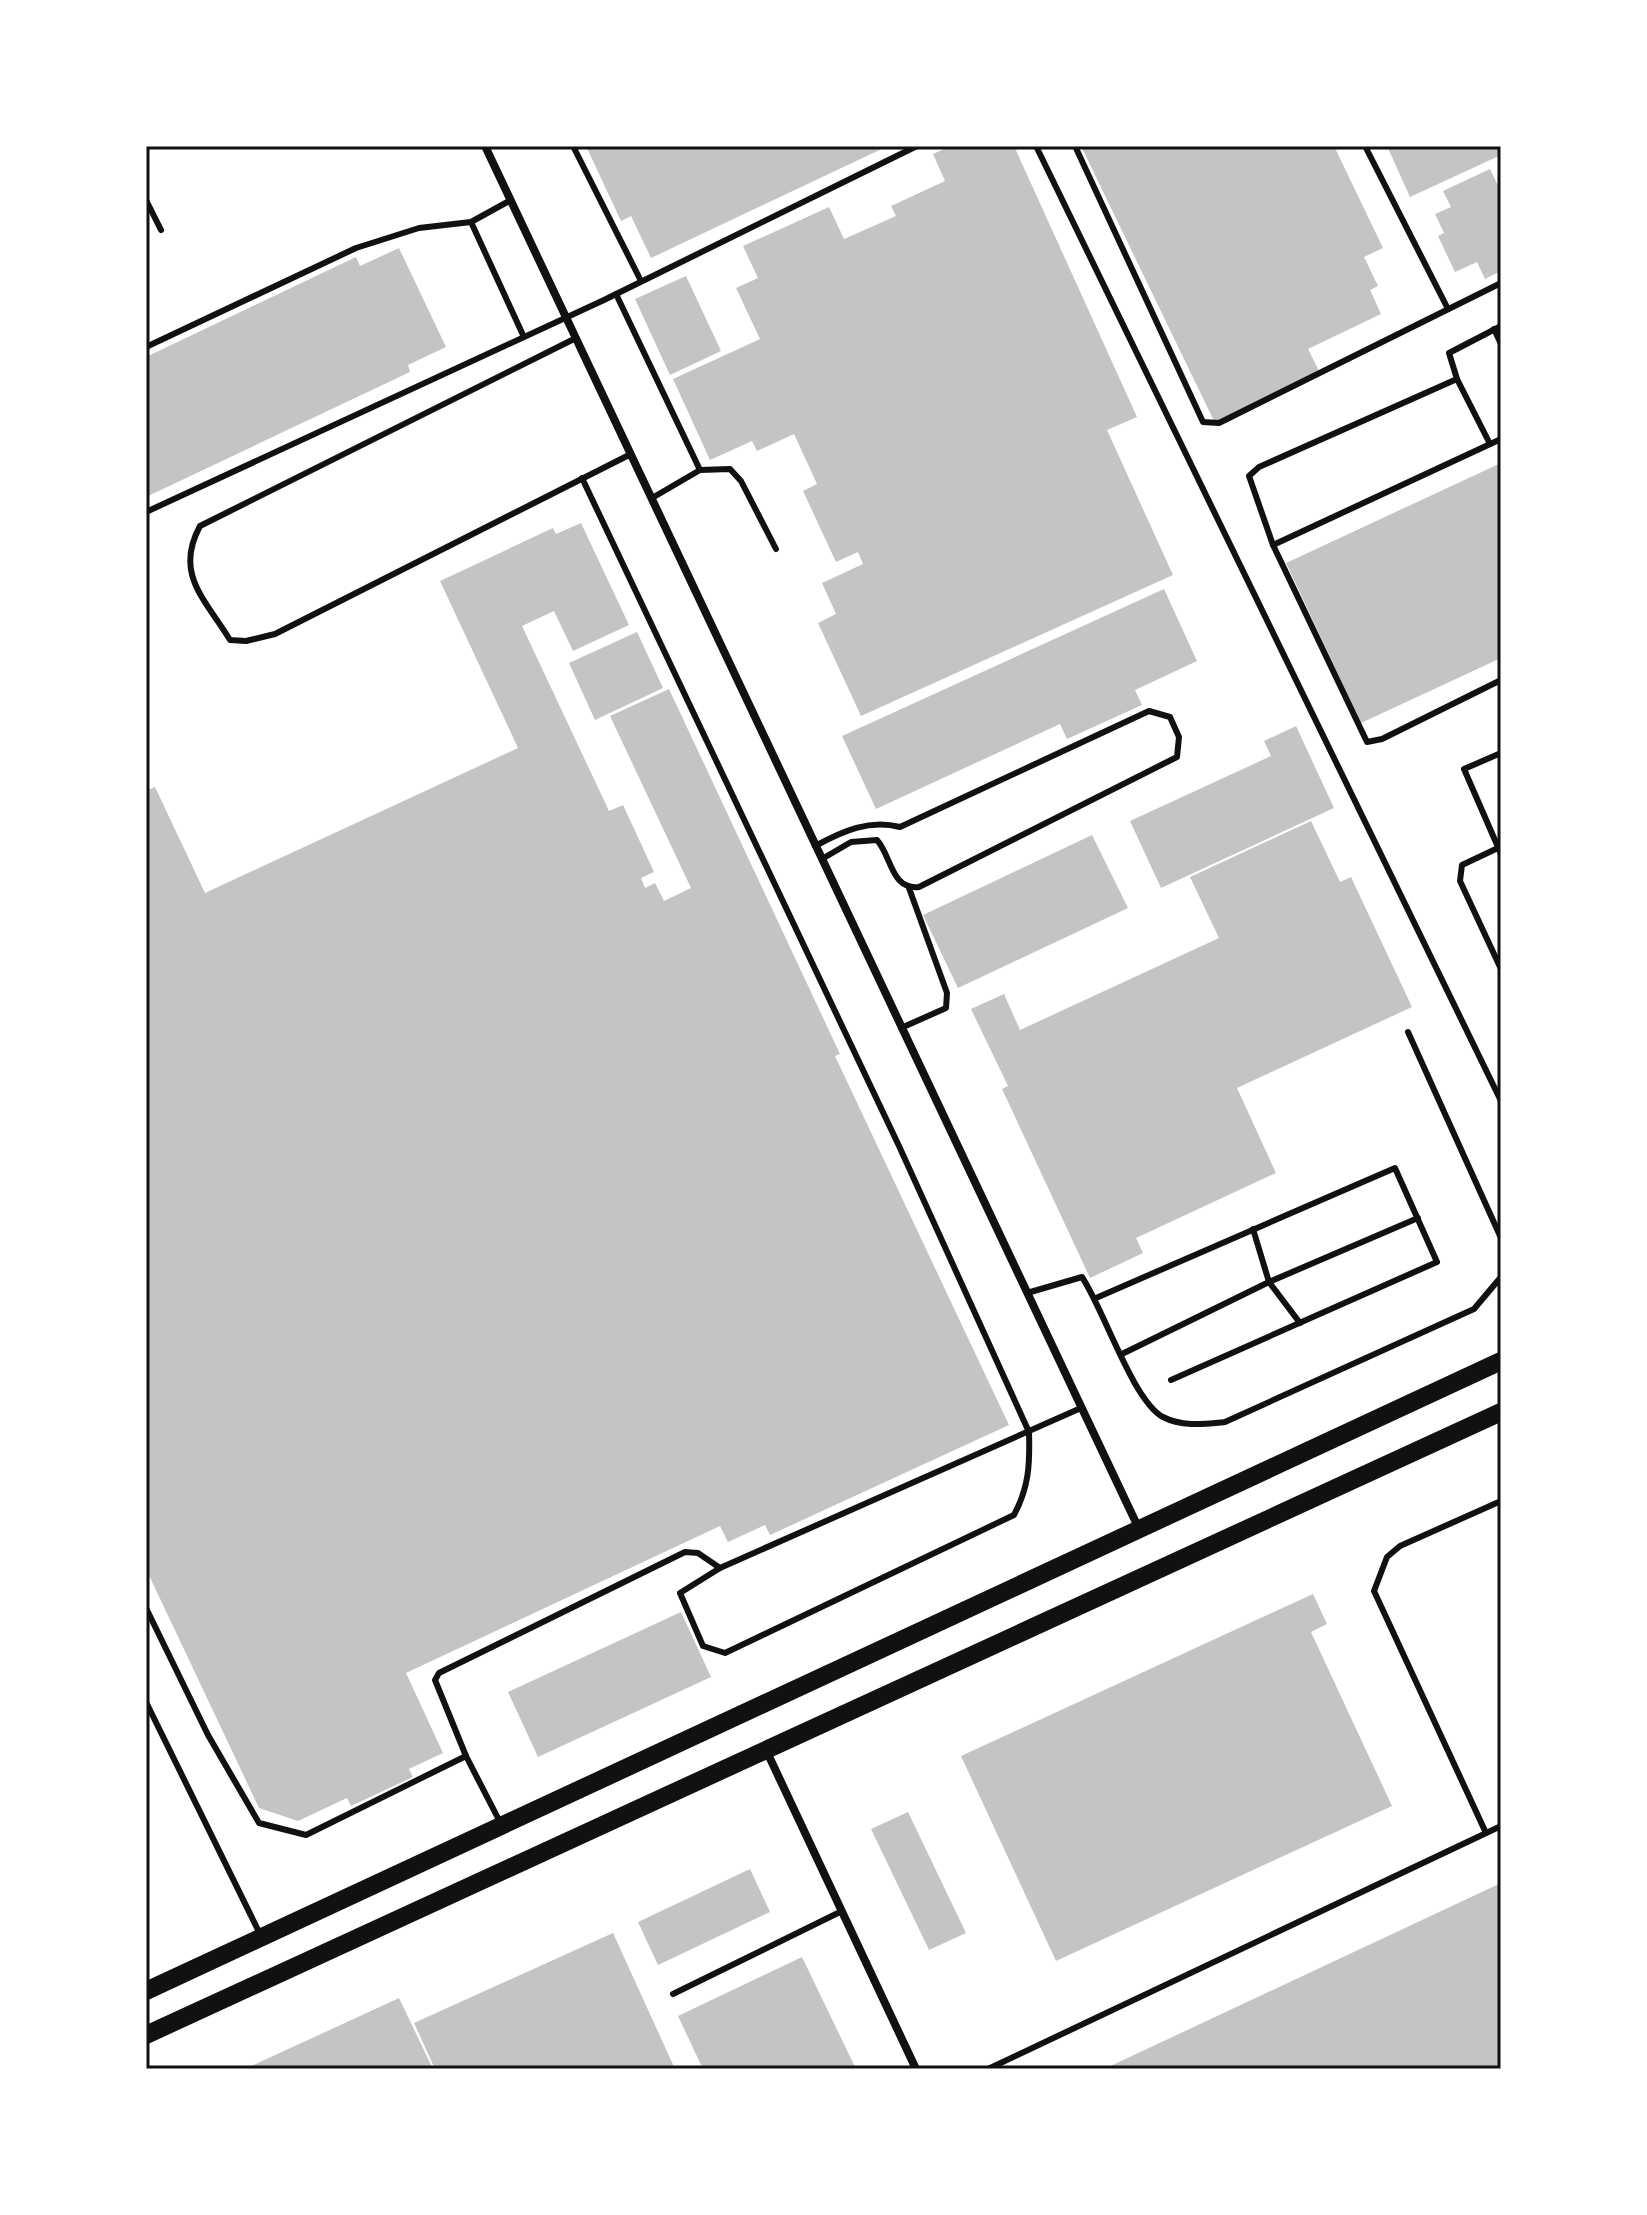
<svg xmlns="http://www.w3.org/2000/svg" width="1647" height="2215" font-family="'Alegreya Sans',sans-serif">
  <rect width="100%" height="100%" fill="#fff"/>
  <g fill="#c4c4c4">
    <path d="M586,146h302l-237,112 -20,-42 -10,5z"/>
    <path d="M951,146h63l123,271 -30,13 66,145 -312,141 -43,-93 18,-9 -14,-31 41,-19 -5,-12 -22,10 -33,-71 14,-7 -23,-50 -37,17 -5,-10 -42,19 -37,-81 87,-40 -24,-51 22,-10 -15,-32 86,-39 15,32 52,-23 -5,-10 54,-25 -12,-27z"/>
    <path d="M1081,146h253l49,102 -19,9 14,29 -8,4 11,24 -73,35 12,24 -105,50z"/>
    <path d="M1387,146h114v9l-91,42z"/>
    <path d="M1490,169l11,23v79l-16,8 -8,-17 -22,10 -17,-36 6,-3 -9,-19 16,-7 -8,-16z"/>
    <path d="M399,248l47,99 -38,18 2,7 -264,125v-140l210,-100 4,9z"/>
    <path d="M686,276l35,75 -51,24 -35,-76z"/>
    <path d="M1501,463v195l-140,65 -75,-160z"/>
    <path d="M581,523l48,102 -56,26 -19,-40 -32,15 87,185 14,-6 31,67 -13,6 4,10 10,-5 9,18 27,-13 -81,-172 59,-27 171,365 -5,2 174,369 -239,110 -5,-10 -37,17 -8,-16 -314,147 37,80 -34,16 4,8 -62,29 -4,-8 -49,23 -39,-13 -113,-239v-778l9,-4 50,106 313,-145 -78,-167 113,-53 3,6z"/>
    <path d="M1164,589l33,72 -62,29 7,15 -75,34 -7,-15 -184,85 -34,-73z"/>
    <path d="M637,632l26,56 -68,32 -26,-57z"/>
    <path d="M1296,726l38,82 -173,80 -31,-67 141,-65 -7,-15z"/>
    <path d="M1311,821l29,61 11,-5 61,130 -175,81 39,85 -140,65 7,15 -53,25 -88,-189 6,-3 -37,-77 33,-15 16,36 199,-92 -29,-61z"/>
    <path d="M1092,835l36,73 -170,80 -35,-73z"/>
    <path d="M1313,1594l14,30 -16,8 81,174 -336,155 -95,-205z"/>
    <path d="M681,1612l30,65 -173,80 -30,-65z"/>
    <path d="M908,1812l58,121 -37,17 -58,-121z"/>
    <path d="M750,1869l20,43 -112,53 -20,-43z"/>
    <path d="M1501,1883v186h-397z"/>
    <path d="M613,1933l62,136h-240l-21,-46z"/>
    <path d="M802,1957l54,112h-153l-25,-53z"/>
    <path d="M399,1998l34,71h-188z"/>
  </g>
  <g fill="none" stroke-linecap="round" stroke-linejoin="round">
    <g stroke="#111" stroke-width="6">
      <path d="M573,146l68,135"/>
      <path d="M1036,146l465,955"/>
      <path d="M1075,146l128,276 16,1 282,-140"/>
      <path d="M1365,146l83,163"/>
      <path d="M146,200l15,30"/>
      <path d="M471,222l52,113"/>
      <path d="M616,294l84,176"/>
      <path d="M1501,326l-52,27 8,26 -198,88 -10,9 24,69 94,197 15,-3 119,-59"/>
      <path d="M1494,329l7,15"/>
      <path d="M576,338l-376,188c-26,48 5,73 30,114l16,1 29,-7 356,-180"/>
      <path d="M146,347l210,-99 63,-20 52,-6 40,-22"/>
      <path d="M1457,379l33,65"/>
      <path d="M582,478l317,668 130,286c1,32 0,55 -15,83l-289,138 -22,-7 -23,-53 40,-25 361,-160"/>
      <path d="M652,498l48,-28 30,-1 11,12 35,68"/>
      <path d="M146,512l458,-212 313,-154"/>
      <path d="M1273,545l228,-106"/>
      <path d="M1501,753l-37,16 37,85"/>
      <path d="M815,846c28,-15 54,-27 85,-19l249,-116 21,6 9,20 -2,20 -258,130c-28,3 -27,-30 -42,-47l-26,2 -29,17"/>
      <path d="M1498,848l-36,17 -2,16 41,88"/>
      <path d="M901,1028l45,-20 1,-15 -38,-105"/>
      <path d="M1408,1032l93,206"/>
      <path d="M1253,1229l16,53 31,41"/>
      <path d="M1027,1293l55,-16c22,33 51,124 81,140 19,10 41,7 62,5l249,-113 27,-32"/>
      <path d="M1096,1298l299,-130 42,94 -266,118"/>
      <path d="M1122,1354l147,-72 149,-64"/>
      <path d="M146,1608l62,127 51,88 47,12 160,-79"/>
      <path d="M146,1702l114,232"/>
      <path d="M500,1822l-34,-66 -31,-76 4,-7 246,-121 13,1 22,15"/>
      <path d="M1486,1833l-112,-242 13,-34 13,-11 101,-45"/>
      <path d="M673,1994l169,-83"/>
      <path d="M988,2069l513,-243"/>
    </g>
    <g stroke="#111" stroke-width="8">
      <path d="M485,146l654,1383"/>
      <path d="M767,1752l149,317"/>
    </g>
    <g stroke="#111" stroke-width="18">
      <path d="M146,1991l1355,-630"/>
      <path d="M146,2035l1355,-623"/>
    </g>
  </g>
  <rect width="1647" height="2215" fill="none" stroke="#ffffff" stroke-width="296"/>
  <rect x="148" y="148" width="1351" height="1919" fill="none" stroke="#111" stroke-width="3"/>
</svg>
